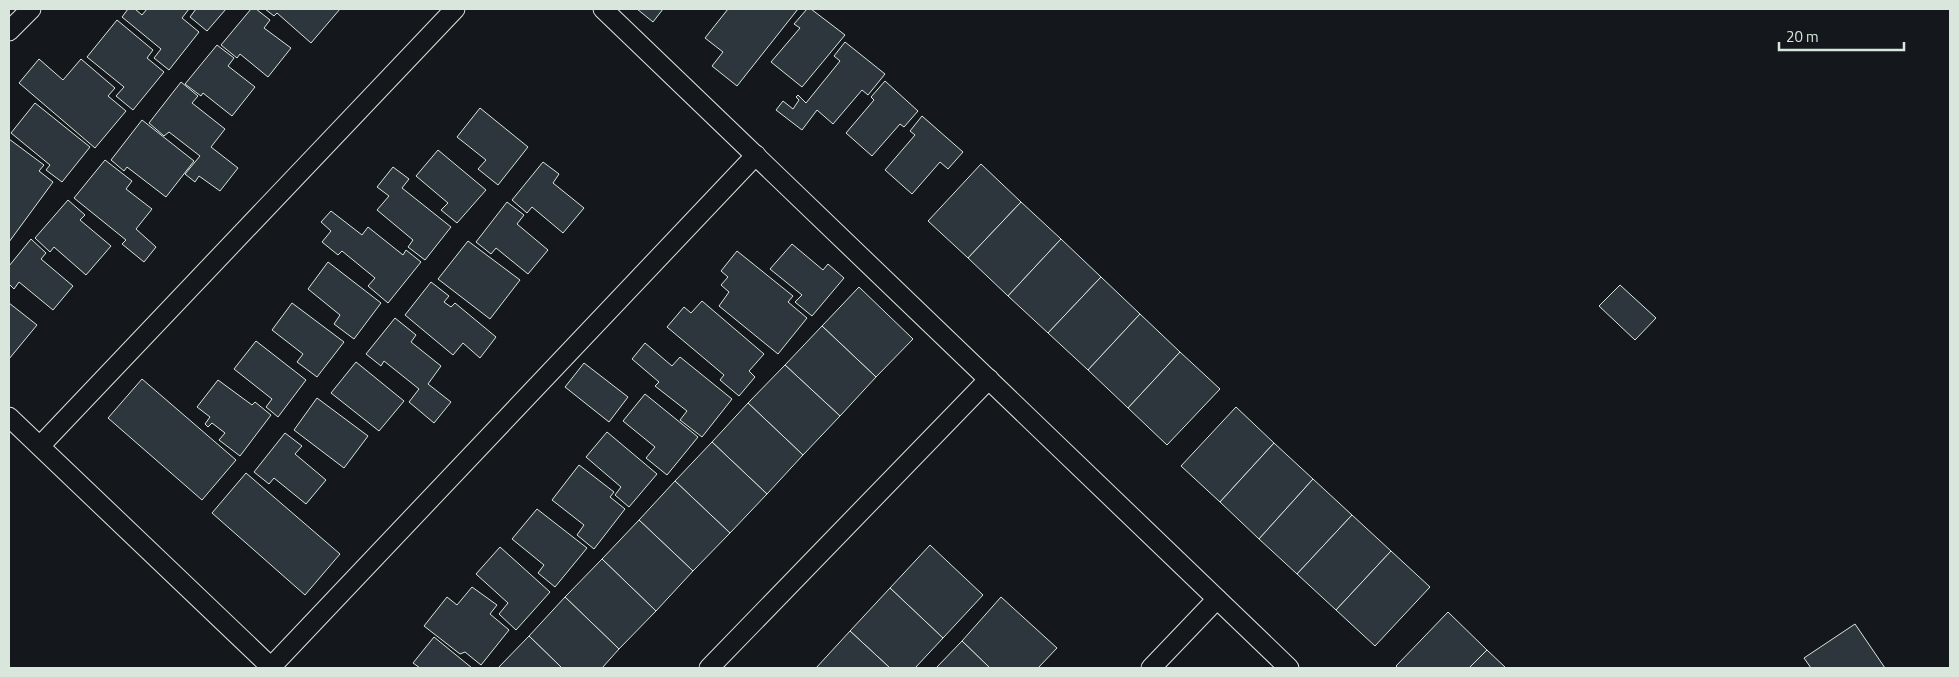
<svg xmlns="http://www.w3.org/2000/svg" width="1959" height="677" font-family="'Titillium Web',sans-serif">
  <rect width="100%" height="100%" fill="#14181c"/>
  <g fill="#2c363c" stroke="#d8e6dc">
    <path d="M128,9h7l7,6 5,-6h42l-7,9 17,14 -30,38 -15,-12 7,-9 -39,-32z"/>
    <path d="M196,9h30l-19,22 -17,-14z"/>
    <path d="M251,9h5l14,11 -6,8 27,20 -23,29 -28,-23 -3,4 -16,-13z"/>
    <path d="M265,9h75l-29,34 -34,-30 -3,3z"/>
    <path d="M637,9h26l-10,13z"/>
    <path d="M728,9h70l-61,77 -25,-20 11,-14 -18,-14z"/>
    <path d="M807,9h4l34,26 -43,52 -31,-25 29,-34 -6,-4z"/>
    <path d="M117,20l36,30 -6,8 17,14 -31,38 -17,-14 8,-9 -37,-30z"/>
    <path d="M845,42l40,32 -17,21 -6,-5 -29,34 -16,-14 -15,20 -26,-20 7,-9 10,8 6,-9 -3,-3 2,-2 8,8 34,-42 -6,-5z"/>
    <path d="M217,45l17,13 -6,8 27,21 -23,29 -29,-23 -2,3 -16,-12z"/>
    <path d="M39,59l24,21 18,-21 34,29 -7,8 18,15 -31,37 -76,-65z"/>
    <path d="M885,81l33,30 -14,16 -4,-3 -28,32 -26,-23 28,-33 -3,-3z"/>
    <path d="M181,82l17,14 -6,7 33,26 -14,18 27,21 -18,23 -21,-15 -4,6 -10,-8 15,-18 -31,-24 -5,4 -15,-13z"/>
    <path d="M35,103l55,44 -28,35 -16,-12 4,-5 -39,-32z"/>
    <path d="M480,108l48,39 -30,38 -20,-16 8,-9 -29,-23z"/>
    <path d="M922,116l41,36 -15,17 -8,-7 -28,32 -27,-24 30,-35 -5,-4z"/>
    <path d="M142,120l52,41 -28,36 -39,-30 -3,4 -13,-11z"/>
    <path d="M9,139l35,26 -5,6 14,11 -44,60z"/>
    <path d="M438,150l48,40 -29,33 -16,-13 7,-7 -32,-27z"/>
    <path d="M105,160l27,21 -6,8 26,20 -16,20 20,18 -12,15 -22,-18 4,-4 -52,-42z"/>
    <path d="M543,162l16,12 -6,9 31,25 -21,25 -31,-26 -5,6 -15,-13z"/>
    <path d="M981,164l40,38 -53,56 -40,-37z"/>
    <path d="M393,167l16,12 -7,9 49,39 -26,33 -17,-13 5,-7 -36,-30 12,-14 -12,-9z"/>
    <path d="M68,200l17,15 -5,5 31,26 -25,29 -32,-28 -4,5 -15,-14z"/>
    <path d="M507,202l17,13 -7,9 31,26 -20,24 -32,-26 -5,6 -15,-12z"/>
    <path d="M1021,202l40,37 -53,57 -40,-38z"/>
    <path d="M331,211l31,24 6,-8 35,28 3,-5 15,12 -33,41 -20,-17 7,-8 -33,-27 -4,4 -16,-13 9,-11 -10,-9z"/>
    <path d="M31,239l15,14 -5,6 32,27 -20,24 -34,-28 -5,7 -5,-5v-18z"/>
    <path d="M1061,239l40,38 -53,56 -40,-37z"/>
    <path d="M468,241l52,39 -30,39 -52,-40z"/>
    <path d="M792,244l31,26 5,-6 16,14 -32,38 -17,-14 7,-7 -32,-26z"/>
    <path d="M737,251l56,45 -5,6 19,16 -29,36 -59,-48 10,-14 -8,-7 7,-8 -7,-6z"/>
    <path d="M328,262l53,41 -27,36 -20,-15 6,-9 -32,-26z"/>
    <path d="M1101,277l39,37 -52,56 -40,-37z"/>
    <path d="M431,282l18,14 -5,6 7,5 4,-4 41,34 -16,21 -17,-15 -10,12 -48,-40z"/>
    <path d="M1620,285l36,33 -21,22 -36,-34z"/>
    <path d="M859,287l54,52 -37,38 -54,-51z"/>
    <path d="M702,301l62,53 -15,17 6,6 -16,19 -19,-16 4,-5 -57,-48 17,-20 7,6z"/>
    <path d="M9,303l28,22 -28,34z"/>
    <path d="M292,303l52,39 -27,35 -20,-15 6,-8 -31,-24z"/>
    <path d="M1140,314l40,38 -52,56 -40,-38z"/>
    <path d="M395,318l21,17 -5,7 30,24 -13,18 23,18 -17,21 -25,-21 10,-13 -35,-28 -3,5 -15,-12z"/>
    <path d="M822,326l54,51 -36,39 -55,-51z"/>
    <path d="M256,341l50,39 -28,37 -12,-10 6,-8 -38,-30z"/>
    <path d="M645,343l27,23 8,-9 52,42 -30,38 -22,-17 7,-9 -32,-25 4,-4 -27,-23z"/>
    <path d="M1180,352l40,37 -53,56 -39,-37z"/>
    <path d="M356,362l48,39 -25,30 -48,-38z"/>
    <path d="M584,363l44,34 -19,25 -44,-35z"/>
    <path d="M785,365l55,51 -37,39 -55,-52z"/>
    <path d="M142,379l94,81 -34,40 -94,-82z"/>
    <path d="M218,380l34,25 3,-3 16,13 -31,41 -21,-16 6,-7 -13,-10 -4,4 -3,-3 5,-7 -13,-10z"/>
    <path d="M645,394l53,43 -31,38 -21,-17 9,-11 -32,-26z"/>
    <path d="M317,398l51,38 -24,32 -50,-38z"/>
    <path d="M748,403l55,52 -36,39 -55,-52z"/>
    <path d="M1236,407l38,36 -54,59 -39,-36z"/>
    <path d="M607,432l50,42 -28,33 -14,-12 6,-8 -35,-30z"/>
    <path d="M285,433l17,13 -7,8 31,26 -20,24 -32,-26 -5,6 -15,-12z"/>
    <path d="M712,442l55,52 -37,39 -55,-52z"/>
    <path d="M1274,443l39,36 -54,60 -39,-37z"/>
    <path d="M579,465l35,27 -4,5 15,12 -31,40 -17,-14 7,-10 -32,-25z"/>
    <path d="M246,473l94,81 -35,41 -93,-82z"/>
    <path d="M1313,479l39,36 -55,59 -38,-35z"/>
    <path d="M675,481l55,52 -37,38 -54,-51z"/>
    <path d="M537,509l50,39 -32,39 -17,-14 6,-8 -32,-26z"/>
    <path d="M1352,515l39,36 -55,59 -39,-36z"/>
    <path d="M639,520l54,51 -37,40 -54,-52z"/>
    <path d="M930,545l53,50 -40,43 -53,-50z"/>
    <path d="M500,547l50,45 -34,38 -17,-16 9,-11 -32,-29z"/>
    <path d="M1391,551l39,36 -55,59 -39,-36z"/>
    <path d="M602,559l54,52 -37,38 -54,-52z"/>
    <path d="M472,587l25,18 -7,9 19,16 -28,35 -16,-13 -5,2 -36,-28 23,-29 10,8z"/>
    <path d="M890,588l53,50 -28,30h-25l-40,-37z"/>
    <path d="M565,597l54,52 -17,19h-40l-33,-32z"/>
    <path d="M1001,597l56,51 -19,20h-48l-28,-27z"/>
    <path d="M1448,612l39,38 -18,18h-71l-2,-2z"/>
    <path d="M1855,624l30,44h-74l-7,-10z"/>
    <path d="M850,631l40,37h-74z"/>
    <path d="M529,636l33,32h-64z"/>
    <path d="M434,637l38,31h-52l-7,-5z"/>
    <path d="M962,641l28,27h-54z"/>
    <path d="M1487,650l19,18h-37z"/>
  </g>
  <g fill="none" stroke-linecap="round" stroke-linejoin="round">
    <defs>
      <g id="service">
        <path d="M603,9l686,659"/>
        <path d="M9,31l22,-22"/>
        <path d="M9,417l263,251"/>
        <path d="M40,446l415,-437"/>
        <path d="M271,667l485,-512"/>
        <path d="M709,668l280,-289"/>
        <path d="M1151,668l66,-69"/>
      </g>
    </defs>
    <use href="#service" stroke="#d8e6dc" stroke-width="21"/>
    <use href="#service" stroke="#14181c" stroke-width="19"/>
  </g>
  <rect width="1959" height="677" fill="none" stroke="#d8e6dc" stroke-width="20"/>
  <path d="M1779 42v8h125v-8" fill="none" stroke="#d8e6dc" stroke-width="2.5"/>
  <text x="1786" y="42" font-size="15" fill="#d8e6dc" stroke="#14181c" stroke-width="4" paint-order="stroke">20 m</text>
</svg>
